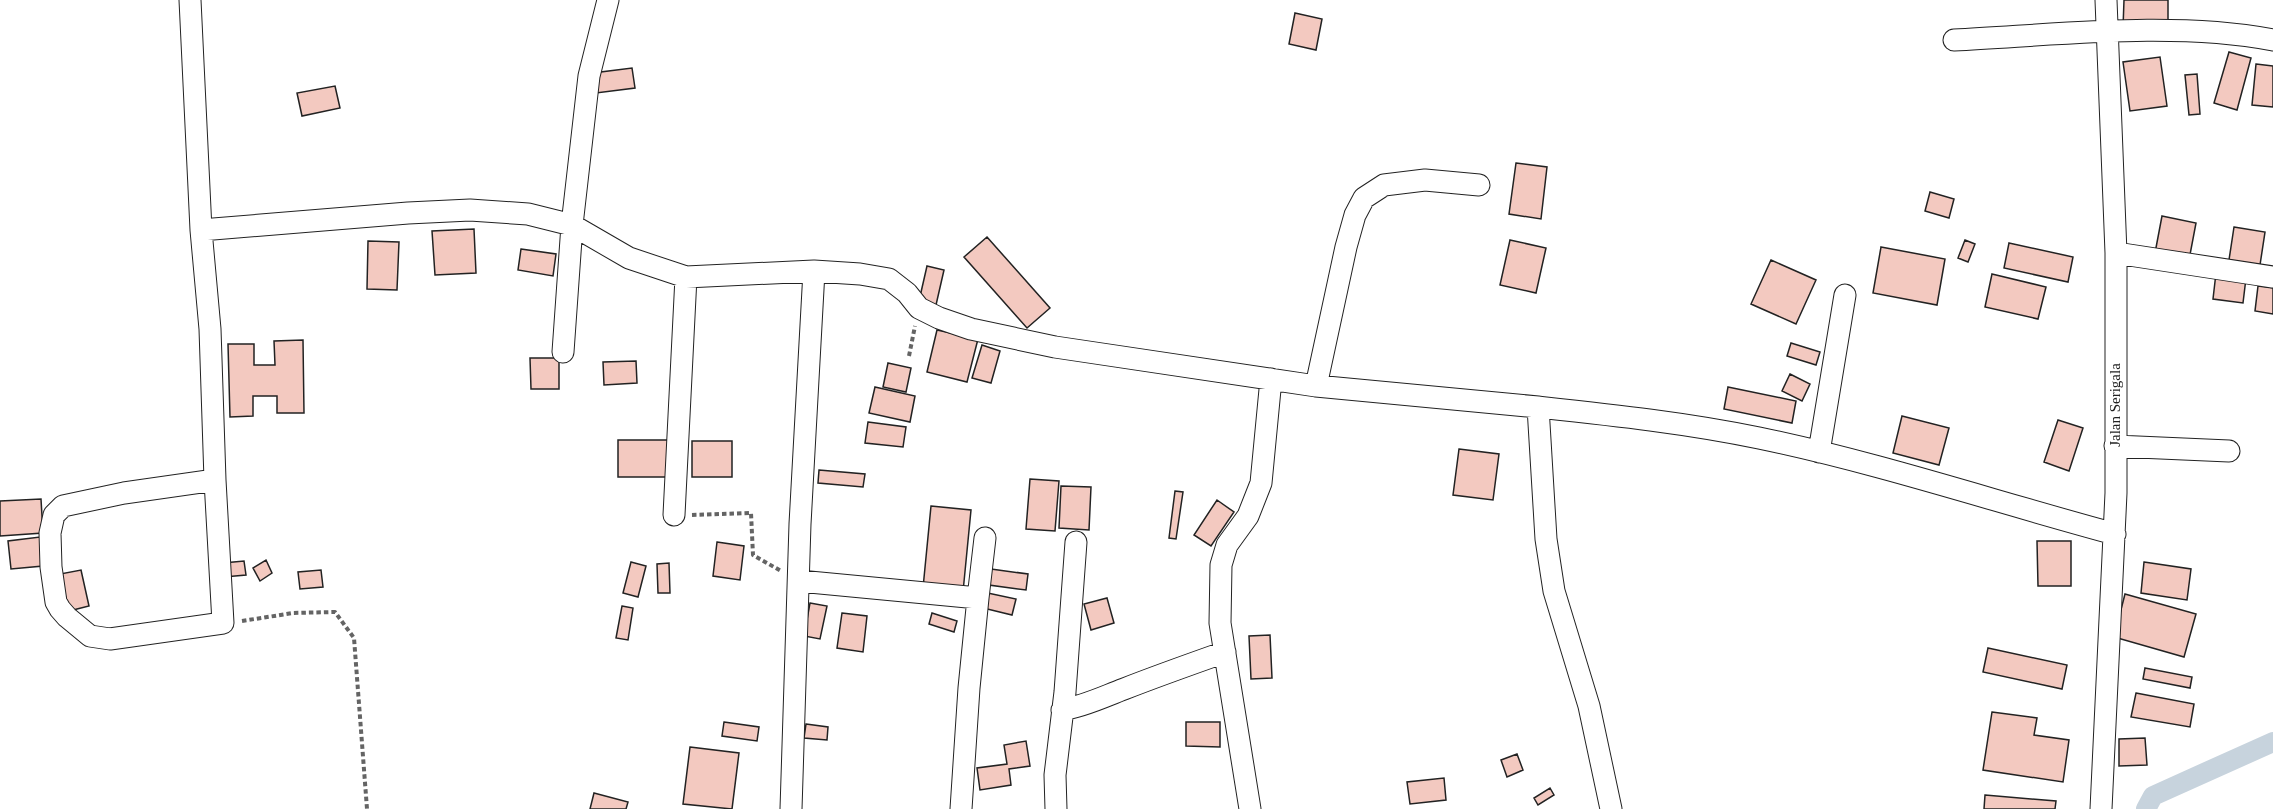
<svg xmlns="http://www.w3.org/2000/svg" width="2273" height="809" font-family="'Times New Roman',serif">
<style>
.lines{fill:none;stroke-linecap:round;stroke-linejoin:round}
.canal{stroke:#c7d3dd;stroke-width:20}
.building{fill:#f3c9c0;stroke:#222;stroke-width:1.5}
.minor-casing{stroke:#222;stroke-width:23}
.path{stroke:#646464;stroke-width:4;stroke-dasharray:4.5 3;stroke-linecap:butt}
.minor{stroke:#fff;stroke-width:21}
.labels{text-anchor:middle;dominant-baseline:central;stroke-width:4.5;stroke-linejoin:round;paint-order:stroke}
.street-label{font-size:15px;fill:#222;stroke:#fff}
</style>
<rect width="100%" height="100%" fill="#fff"/>
<g class="lines">
<!-- canal -->
<path class="canal" d="M2146,809L2153,796L2273,742"/>
</g>
<!-- building -->
<path class="building" d="M2124,0H2168V29L2123,28Z
M1295,13L1322,19L1316,50L1289,44Z
M2229,52L2251,58L2237,110L2214,103Z
M2160,57L2167,106L2130,111L2123,62Z
M2256,64L2273,66V107L2252,105Z
M632,68L635,88L596,93L593,73Z
M2197,74L2200,114L2189,115L2185,75Z
M335,86L340,108L302,116L297,93Z
M1516,163L1547,167L1541,219L1509,214Z
M1930,192L1954,199L1949,218L1925,211Z
M2162,216L2196,223L2189,260L2155,253Z
M2234,227L2265,232L2260,265L2229,260Z
M474,229L476,273L435,275L432,231Z
M987,237L1050,308L1027,328L964,257Z
M1510,240L1546,248L1536,293L1500,285Z
M1965,240L1975,244L1968,262L1958,258Z
M368,241L399,242L397,290L367,289Z
M2009,243L2073,257L2068,282L2004,268Z
M1881,247L1945,259L1937,305L1873,293Z
M521,249L556,254L553,276L518,270Z
M1771,260L1816,280L1796,324L1751,304Z
M927,266L944,270L936,305L919,301Z
M2216,273L2246,278L2243,303L2213,299Z
M1992,274L2046,287L2038,319L1985,307Z
M2258,286L2273,288V314L2255,311Z
M937,330L978,339L967,382L927,372Z
M303,340L304,413H277V396H253V416L230,417L228,344H254V365H275L274,341Z
M1791,343L1820,352L1816,365L1787,356Z
M982,345L1000,351L991,383L972,378Z
M530,358H559V389H531Z
M636,361L637,383L604,385L603,362Z
M888,363L911,368L906,392L883,387Z
M1790,374L1810,384L1802,401L1782,391Z
M875,387L915,396L910,422L869,413Z
M1728,387L1796,401L1792,423L1724,409Z
M1902,416L1949,428L1939,465L1893,453Z
M2058,420L2083,428L2069,471L2044,462Z
M868,422L906,427L903,447L865,443Z
M618,440H668V477H618Z
M692,441H732V477H692Z
M1459,449L1499,454L1493,500L1453,495Z
M819,470L865,474L863,487L818,483Z
M1030,479L1059,481L1055,531L1026,529Z
M1061,486L1091,487L1089,530L1059,528Z
M1175,491L1183,492L1176,539L1169,538Z
M41,499L43,533L0,536V501Z
M1217,500L1234,512L1211,546L1194,535Z
M931,506L971,510L963,592L923,588Z
M40,537L43,566L11,569L8,541Z
M2037,541H2071V586H2038Z
M717,542L744,546L740,580L713,576Z
M266,560L272,573L260,581L253,568Z
M244,561L246,575L224,577L223,563Z
M631,562L646,566L638,597L623,593Z
M2144,562L2191,569L2187,600L2141,593Z
M669,563L670,593H658L657,564Z
M991,569L1028,574L1026,590L989,585Z
M81,570L89,606L69,611L60,574Z
M321,570L323,587L300,589L298,572Z
M983,592L1016,599L1012,615L979,607Z
M2125,594L2196,614L2184,657L2114,637Z
M1107,598L1114,623L1091,630L1084,604Z
M810,603L827,606L820,639L804,636Z
M622,606L633,608L628,640L616,638Z
M842,613L867,616L863,652L837,648Z
M932,613L957,621L954,632L929,624Z
M1270,635L1272,678L1251,679L1249,636Z
M1988,648L2067,665L2062,689L1983,672Z
M2145,668L2192,677L2190,688L2143,679Z
M2136,693L2194,704L2190,727L2131,717Z
M1992,712L2037,718L2034,735L2069,740L2063,782L1983,770Z
M724,722L759,727L757,741L722,736Z
M1186,722H1220V747L1186,746Z
M806,724L828,727L827,740L804,738Z
M2145,738L2147,765L2119,766V739Z
M1026,741L1030,766L1009,769L1011,785L980,790L977,768L1007,764L1004,745Z
M690,747L739,753L732,809L683,804Z
M1517,754L1523,770L1507,777L1501,760Z
M1444,778L1446,800L1410,804L1407,782Z
M1550,788L1554,795L1538,805L1534,798Z
M594,793L628,802L626,809H590Z
M1985,795L2056,801L2055,809H1984Z"/>
<g class="lines">
<!-- minor casing -->
<g class="minor-casing">
<path id="minor" d="M190,0L201,230L408,213L470,210L528,214L572,225L629,258L686,277L814,271L800,524L791,809
M1954,40C2056,35 2173,21 2273,40
M201,230L210,329L215,480L223,623L110,639L90,636L67,617L60,609L56,602L51,567L50,533L54,515L63,506L124,493L215,480
M2116,253L2273,277
M814,271L860,274L889,279L907,293L919,308L939,318L971,329L1055,347L1316,386L1538,407L1546,539L1554,591L1589,706L1611,809
M563,352L572,225L589,76L608,0
M1316,386L1346,247L1355,215L1364,198L1384,185L1425,180L1479,185
M1538,407C1612,415 1687,423 1759,438C1879,463 1996,502 2115,534
M2115,446L2229,451
M1819,452L1845,295
M674,515L686,277
M799,581L978,598L969,688L961,809
M978,598L985,538
M1062,710C1085,706 1103,697 1124,689C1157,676 1191,664 1225,652
M1056,809L1055,775L1065,692L1076,542
M1250,809L1220,623L1221,565L1227,545L1248,516L1261,483L1271,379
M2101,809L2116,493V253L2106,0"/>
</g>
<!-- path -->
<path class="path" d="M909,356L915,326
M692,515L751,513L753,555L781,571
M242,621L293,613L335,612L354,638L367,809"/>
<!-- minor -->
<use href="#minor" class="minor"/>
</g>
<g class="labels">
<!-- street labels -->
<g class="street-label">
<text transform="translate(2115 405) rotate(-90)">Jalan Serigala</text>
</g>
</g>
</svg>
